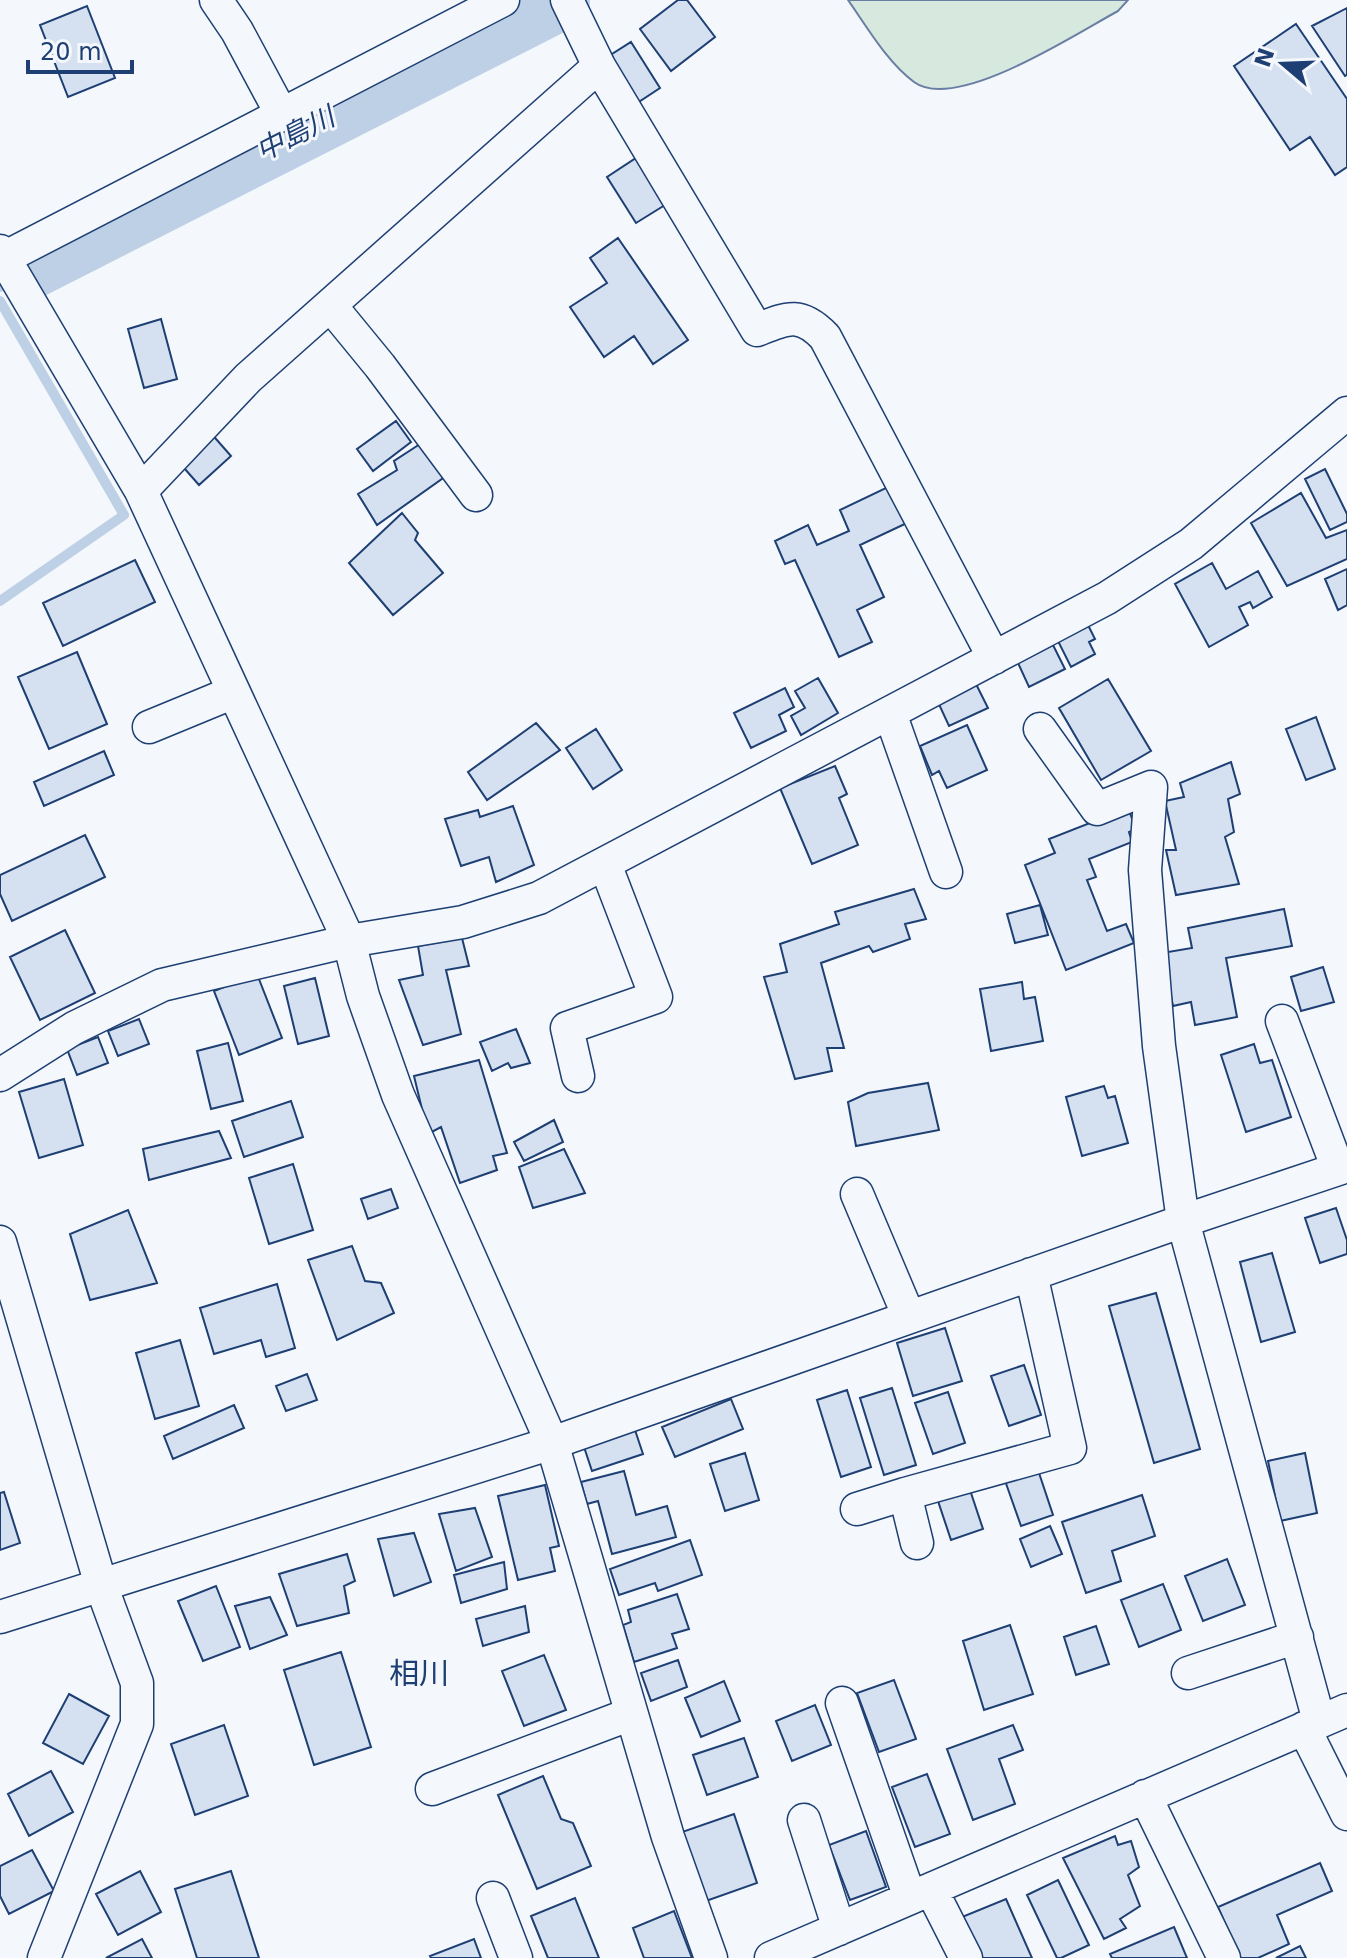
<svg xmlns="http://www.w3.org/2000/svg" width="1347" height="1958" font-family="'DejaVu Sans','Noto Sans JP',sans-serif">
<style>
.green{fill:#d7e8df;stroke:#687fa3;stroke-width:2}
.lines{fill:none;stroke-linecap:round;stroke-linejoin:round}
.stream{stroke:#bed0e5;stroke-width:10}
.river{stroke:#bed0e5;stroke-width:62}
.building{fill:#d5e0f0;stroke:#1d3f73;stroke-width:2}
.street-casing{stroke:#1d3f73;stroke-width:35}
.street{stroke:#f4f7fb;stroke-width:32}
.labels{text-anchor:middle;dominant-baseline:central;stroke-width:6;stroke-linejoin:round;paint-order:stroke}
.water-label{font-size:28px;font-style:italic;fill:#1d3f73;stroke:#f4f7fb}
.quarter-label{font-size:30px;fill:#1d3f73;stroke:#f4f7fb}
</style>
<rect width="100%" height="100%" fill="#f4f7fb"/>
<!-- green -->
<path class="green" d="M848,0H1128L1118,11C1077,33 956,113 914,82C887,62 867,27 848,0Z"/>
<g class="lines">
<!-- stream -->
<path class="stream" d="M0,287L31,268
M0,301L124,515L0,601"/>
<!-- river -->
<path class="river" d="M31,268L559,0"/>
</g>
<!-- building -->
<path class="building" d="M678,0H687L715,37L671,71L640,29Z
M87,6L115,78L68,97L40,25Z
M1347,8V75L1345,76L1312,26Z
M1296,24L1347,99V167L1335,175L1310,137L1290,150L1234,66Z
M631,42L660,88L631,107L601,61Z
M636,158L665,205L636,223L607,177Z
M618,238L688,340L653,364L634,336L604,357L570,307L607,283L590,258Z
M161,319L177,379L144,388L128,329Z
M396,421L411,442L373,471L357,449Z
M209,431L231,456L199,485L177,460Z
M420,444L446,476L377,525L358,494L397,470L394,461Z
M1325,469L1347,514V522L1330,530L1305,479Z
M890,486L907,523L860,545L884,597L857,610L872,642L839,657L795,560L785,564L775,541L808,525L817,545L849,531L840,510Z
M1301,493L1326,538L1347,530V559L1287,586L1251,523Z
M402,513L418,533L415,540L443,573L393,615L349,563Z
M135,560L155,602L63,646L43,603Z
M1212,563L1226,589L1258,571L1272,597L1253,608L1250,602L1239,607L1248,625L1209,647L1175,584Z
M1347,569V605L1338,610L1325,579Z
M1087,623L1095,639L1089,642L1095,654L1071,667L1057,639Z
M1053,645L1065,669L1029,687L1018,663Z
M77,652L107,724L49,749L18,677Z
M818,678L838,713L801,735L791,716L805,708L795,691Z
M1108,679L1151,751L1101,780L1059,708Z
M975,682L988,708L949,726L937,700Z
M785,688L794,707L779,715L786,731L751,748L734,713Z
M1316,717L1335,769L1306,780L1286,729Z
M536,723L560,750L487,800L468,772Z
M967,725L987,770L947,788L939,771L932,775L920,746Z
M596,729L622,770L593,789L566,748Z
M104,751L114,775L44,806L34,782Z
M1231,762L1240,794L1228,799L1234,832L1225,837L1239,884L1176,895L1166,850H1176L1165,801L1184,797L1180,783Z
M835,766L847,794L839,798L858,845L812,864L780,788Z
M513,806L534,865L496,882L489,857L461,866L445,819L478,810L480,817Z
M1128,808L1136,829L1129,832L1132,842L1089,859L1096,877L1087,880L1107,931L1126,924L1134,943L1066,970L1025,865L1055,853L1049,839Z
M85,835L105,877L12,921L0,894V875Z
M914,889L926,919L905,924L910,939L873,952L869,946L821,963L844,1048H827L832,1071L795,1079L764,977L787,972L780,944L839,924L835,912Z
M1040,905L1048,935L1015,943L1007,914Z
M1284,909L1292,946L1226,958L1237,1017L1195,1025L1191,1002L1173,1006L1162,953L1192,948L1188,928Z
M65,930L95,993L40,1020L10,957Z
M462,938L469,966L446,970L461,1034L423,1045L399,980L423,975L418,946Z
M1323,967L1334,1002L1301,1011L1291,977Z
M257,974L282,1038L239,1055L214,991Z
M315,978L329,1036L298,1044L284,986Z
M1022,982L1024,999L1035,997L1043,1041L991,1051L980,989Z
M139,1019L149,1044L118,1056L108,1031Z
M516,1029L530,1063L511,1068L508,1063L492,1071L480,1042Z
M98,1037L108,1063L77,1075L67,1049Z
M228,1043L243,1101L211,1109L197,1051Z
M1254,1044L1260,1063L1272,1060L1291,1117L1246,1132L1221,1055Z
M479,1060L507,1153L493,1156L497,1170L460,1183L441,1127L428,1134L414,1076Z
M64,1079L83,1145L39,1158L19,1092Z
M928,1083L939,1130L856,1146L848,1102L868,1093Z
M1104,1086L1108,1098L1115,1096L1128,1143L1082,1156L1066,1097Z
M291,1101L303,1137L244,1157L232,1121Z
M554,1120L563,1142L524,1161L514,1142Z
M219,1131L231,1158L149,1180L143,1149Z
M564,1149L585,1193L533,1208L519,1167Z
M293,1164L313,1230L269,1244L249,1178Z
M391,1189L398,1208L368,1219L361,1199Z
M1336,1208L1347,1240V1254L1320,1263L1305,1218Z
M128,1210L157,1283L90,1300L70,1234Z
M352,1246L365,1281L381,1283L394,1313L337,1340L308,1260Z
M1272,1253L1295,1332L1261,1342L1240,1262Z
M277,1284L295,1348L266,1357L261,1340L214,1354L200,1308Z
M1156,1293L1200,1449L1154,1463L1109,1306Z
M945,1328L962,1381L913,1396L897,1343Z
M180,1340L199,1406L155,1419L136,1353Z
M1024,1365L1041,1415L1009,1426L991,1376Z
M307,1374L317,1400L286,1411L276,1386Z
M892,1388L916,1465L884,1475L860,1398Z
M847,1390L871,1467L841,1477L817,1400Z
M948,1392L965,1443L933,1454L915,1403Z
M731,1399L743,1429L675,1457L662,1427Z
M234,1405L244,1428L173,1459L164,1436Z
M635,1430L643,1454L592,1471L584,1447Z
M745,1453L759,1500L725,1511L710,1464Z
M1305,1453L1317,1513L1280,1521L1268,1461Z
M1036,1464L1053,1515L1021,1526L1003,1475Z
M624,1471L636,1515L667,1506L676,1537L612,1554L598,1501L587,1504L581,1482Z
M966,1478L983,1529L951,1540L934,1489Z
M545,1485L559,1546L550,1548L555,1571L518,1580L498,1496Z
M4,1492L20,1543L0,1550V1493Z
M1142,1495L1155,1536L1112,1551L1121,1581L1086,1593L1062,1522Z
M475,1508L492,1557L456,1571L439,1514Z
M1050,1526L1062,1554L1031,1567L1020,1539Z
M414,1533L431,1582L394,1596L378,1539Z
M690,1540L702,1575L658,1591L655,1583L619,1595L610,1569Z
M347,1554L355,1581L344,1586L349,1613L297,1626L279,1574Z
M1227,1559L1245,1605L1203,1621L1185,1576Z
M504,1562L507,1589L461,1603L454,1575Z
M1163,1584L1181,1630L1139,1647L1121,1600Z
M216,1586L240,1647L203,1661L178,1601Z
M677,1594L689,1629L672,1634L677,1648L634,1662L623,1625L631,1622L628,1610Z
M270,1597L287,1635L250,1649L235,1606Z
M525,1606L529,1632L483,1646L476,1619Z
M1010,1625L1033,1694L984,1710L963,1641Z
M1096,1626L1109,1664L1076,1675L1064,1637Z
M341,1652L371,1747L314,1765L284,1670Z
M544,1655L566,1710L524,1726L502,1671Z
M678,1660L687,1687L651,1701L641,1673Z
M894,1680L916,1739L879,1752L857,1693Z
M724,1681L740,1721L701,1737L685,1698Z
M69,1694L109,1716L83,1764L43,1743Z
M815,1705L831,1745L792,1761L776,1721Z
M224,1725L248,1796L195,1815L171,1744Z
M1013,1725L1023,1750L999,1759L1015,1804L973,1820L947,1749Z
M744,1738L758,1777L707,1795L693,1755Z
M51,1771L73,1812L29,1836L8,1794Z
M927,1774L950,1834L915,1847L892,1787Z
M543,1776L561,1819L573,1823L591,1866L537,1889L498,1795Z
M734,1814L757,1883L706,1901L682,1832Z
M866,1831L886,1887L850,1900L829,1845Z
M1115,1836L1118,1845L1131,1841L1139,1867L1128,1875L1140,1906L1120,1919L1126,1928L1104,1939L1063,1858Z
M32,1850L54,1891L9,1914L0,1896V1866Z
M1320,1863L1332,1891L1277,1915L1289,1944L1258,1958H1240L1218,1907Z
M140,1871L161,1912L118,1935L96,1894Z
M231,1871L259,1958H197L175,1889Z
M1058,1880L1089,1945L1061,1958H1057L1027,1895Z
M575,1898L599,1958H548L531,1916Z
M1006,1899L1032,1958H979L962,1917Z
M674,1911L692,1958H644L633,1928Z
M1174,1927L1187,1958H1112L1110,1954Z
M142,1939L152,1958H106Z
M474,1939L481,1958H431L430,1956Z
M1300,1946L1306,1958H1276Z"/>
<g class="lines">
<!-- street casing -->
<g class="street-casing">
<path id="street" d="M216,0L237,31L282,115
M567,0L599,66L757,330C787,318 800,311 825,337L994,658
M0,251L141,491L349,941L363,996L398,1095L552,1443L668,1837L711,1958
M4,258L503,0
M330,305L380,366L476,495
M141,491L248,378L599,66
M890,713L946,872
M149,727L234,692
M1040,729L1097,809L1151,787L1145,870L1159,1046L1183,1221L1319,1721
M1282,1021L1338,1169
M0,1075L74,1028L162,985L349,941L463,922L539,898L1107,598L1191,544L1347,413
M578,1076L567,1028L656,997L605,864
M857,1194L909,1317
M0,1242L101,1585L137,1683V1724L44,1958
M857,1509L905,1494
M917,1543L905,1494L1070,1448L1031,1274
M0,1617L552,1443L1183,1221L1347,1166
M1188,1673L1297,1637
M842,1703L910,1898
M1304,1728L1347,1814
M432,1789L631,1714
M1145,1796L1224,1958
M804,1820L839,1929
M931,1889L966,1958
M493,1898L516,1958
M771,1958L1347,1710"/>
</g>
<!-- street -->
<use href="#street" class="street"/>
</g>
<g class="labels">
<!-- water labels -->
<g class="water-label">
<text transform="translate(295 134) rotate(-27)">中島川</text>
</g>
<!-- quarter labels -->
<g class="quarter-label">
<text x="419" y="1673">相川</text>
</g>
</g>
<!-- north arrow -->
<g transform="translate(1283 64) rotate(289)" stroke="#f4f7fb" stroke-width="6" paint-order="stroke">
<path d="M0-6L14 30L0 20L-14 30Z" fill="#1d3f73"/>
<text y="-12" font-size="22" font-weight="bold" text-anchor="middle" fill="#1d3f73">N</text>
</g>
<!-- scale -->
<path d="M28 60v12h104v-12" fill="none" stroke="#1d3f73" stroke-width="4"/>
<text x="40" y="60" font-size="24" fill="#1d3f73" stroke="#f4f7fb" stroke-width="6" paint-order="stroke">20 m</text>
</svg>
